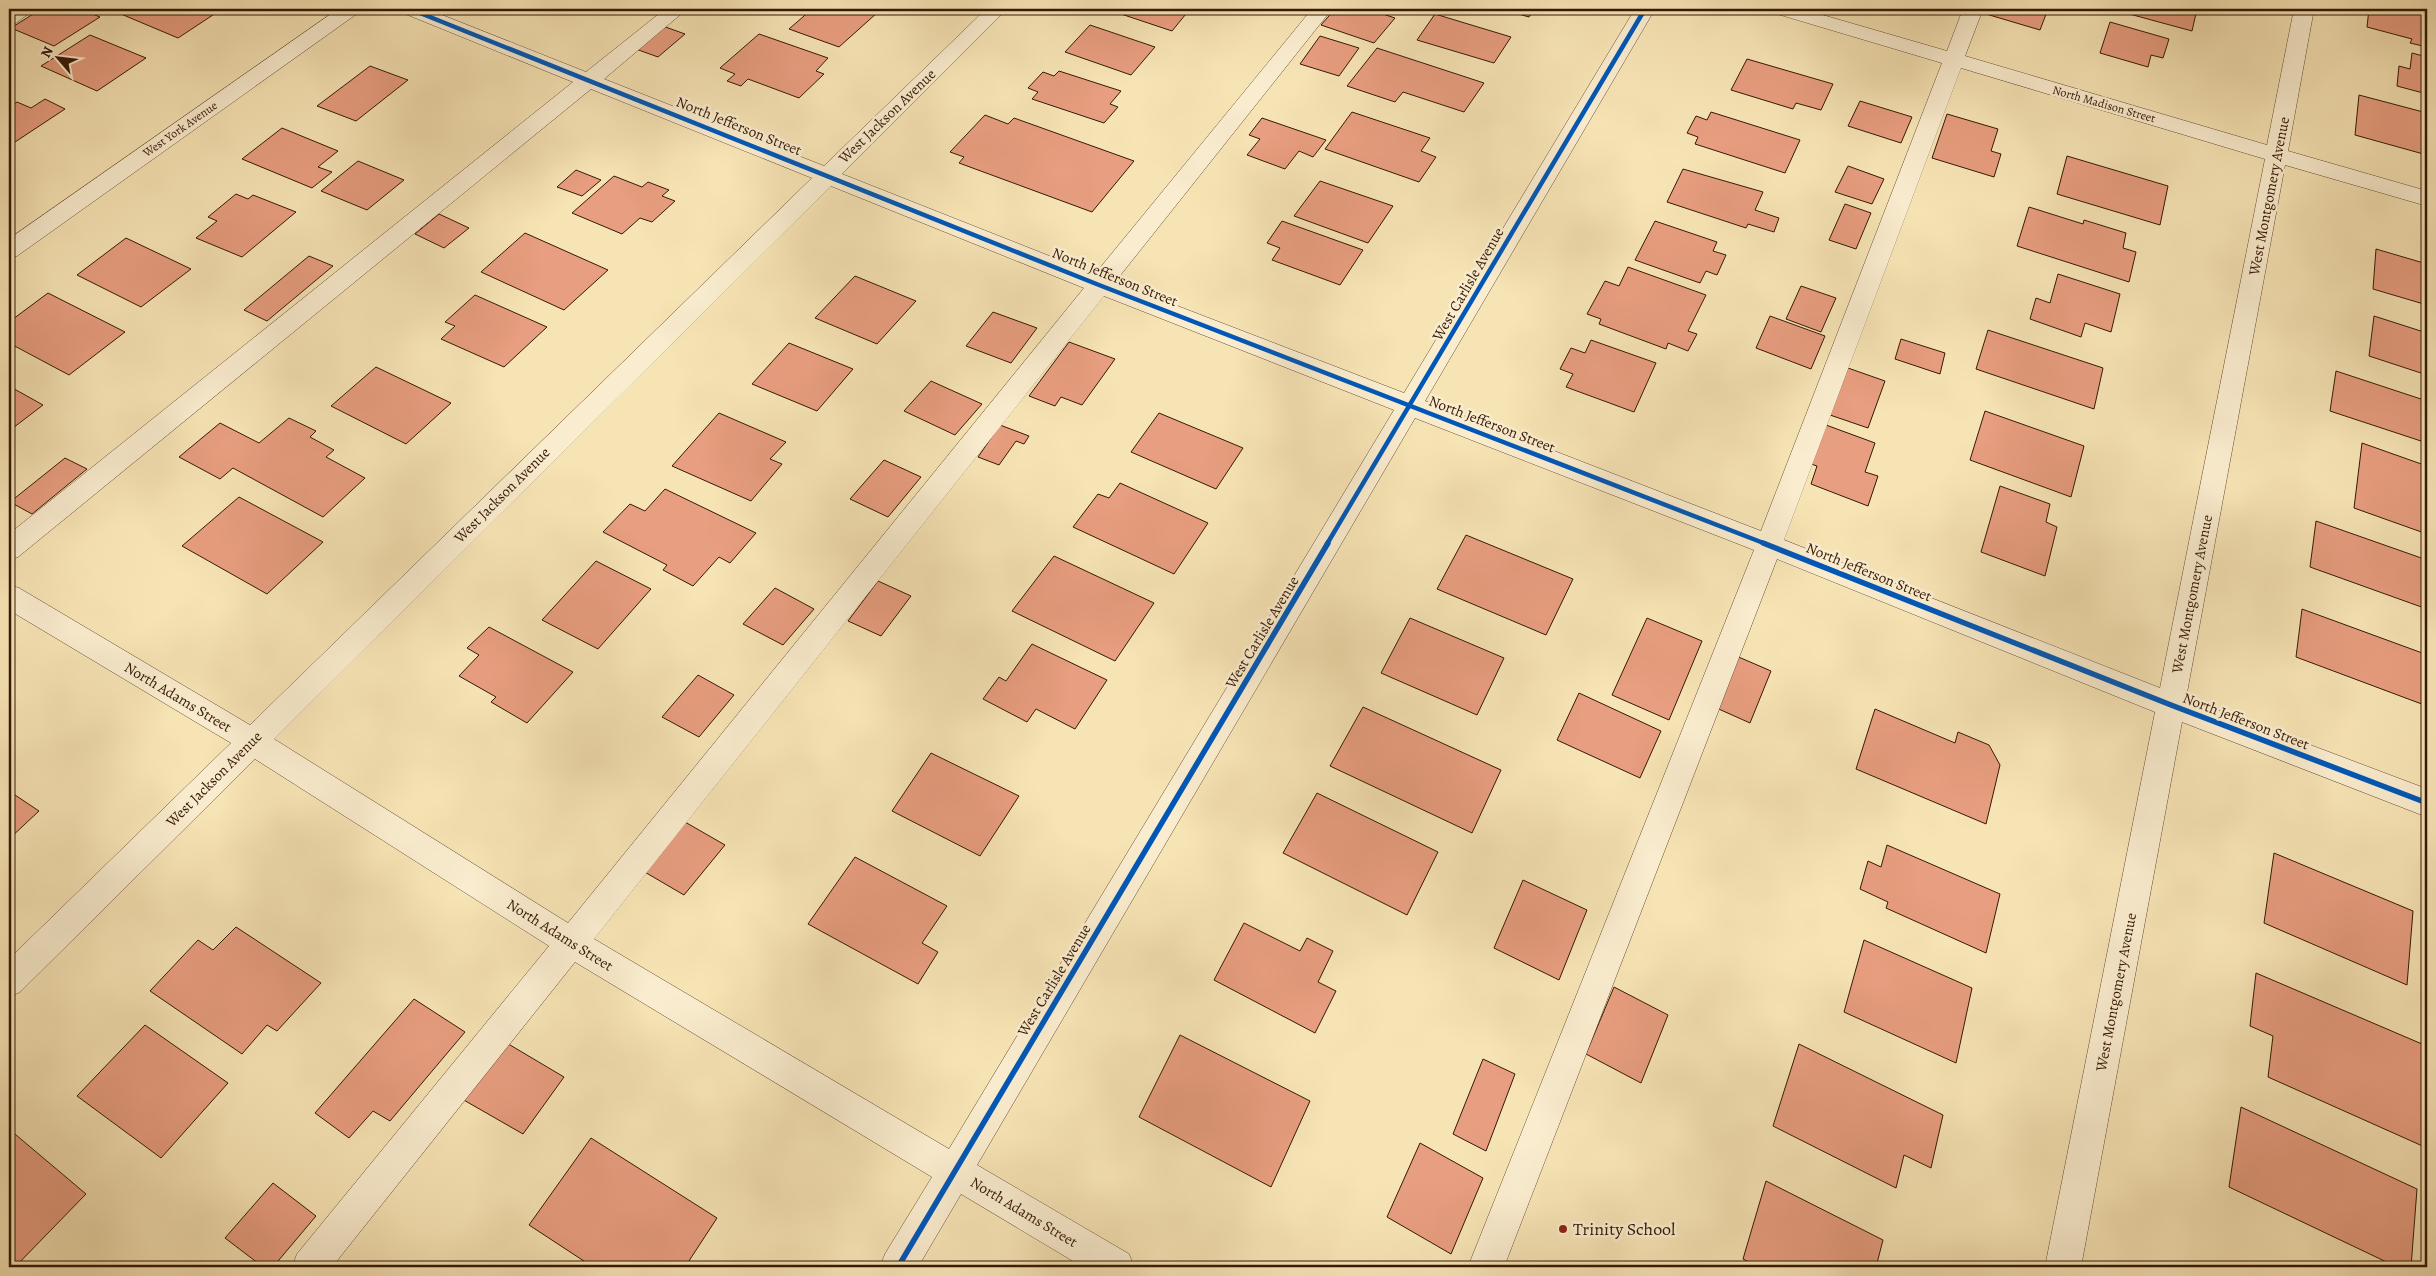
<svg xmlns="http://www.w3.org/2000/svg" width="2436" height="1276" font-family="Alegreya,serif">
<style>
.building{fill:#e89e80;stroke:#351806}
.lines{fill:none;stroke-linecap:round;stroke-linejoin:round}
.minor-casing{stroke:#664b32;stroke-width:1}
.minor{fill:#faedcf;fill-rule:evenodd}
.cycleway-far1-casing{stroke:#faedcf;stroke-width:7}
.cycleway-casing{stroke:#faedcf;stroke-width:9}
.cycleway-far1{stroke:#0057b8;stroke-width:4.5}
.cycleway{stroke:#0057b8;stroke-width:5.5}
.poi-dot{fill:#8f2418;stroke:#faedcf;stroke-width:2}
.labels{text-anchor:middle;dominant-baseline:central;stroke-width:5;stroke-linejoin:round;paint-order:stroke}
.far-street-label{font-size:12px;fill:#351806;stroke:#faedcf}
.street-label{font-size:15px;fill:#351806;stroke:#faedcf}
.near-poi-label{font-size:18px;fill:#351806;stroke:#faedcf;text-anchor:start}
</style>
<rect width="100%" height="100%" fill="#f7e4b5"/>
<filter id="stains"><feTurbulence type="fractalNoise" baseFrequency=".004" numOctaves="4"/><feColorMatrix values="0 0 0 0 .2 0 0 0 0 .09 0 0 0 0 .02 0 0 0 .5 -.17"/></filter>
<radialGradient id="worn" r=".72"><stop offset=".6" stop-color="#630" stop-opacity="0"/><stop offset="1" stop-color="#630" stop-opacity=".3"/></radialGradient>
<!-- building -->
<path class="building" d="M41,9H80L100,17L54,46L11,28Z
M129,9H222L178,38L121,14Z
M812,9H869L878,12L839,47L789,29Z
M1106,9H1190L1172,31Z
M1335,9H1368L1395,18L1374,43L1321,25Z
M1501,9H1534L1529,17Z
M1988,9H2048L2040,30L1986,14Z
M2111,9H2197L2192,31Z
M2369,9H2409L2427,13V47L2410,43L2412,39L2367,27Z
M1435,14L1511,37L1494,63L1417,40Z
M2110,22L2169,39L2163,58L2151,55L2148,67L2100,53Z
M660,25L685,34L658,57L633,48Z
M1090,25L1155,47L1131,75L1065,52Z
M759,34L828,58L816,71L824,74L799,98L748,79L741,86L727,81L735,74L720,68Z
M90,35L146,58L97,91L41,66Z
M1320,36L1359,48L1339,76L1300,64Z
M1377,48L1484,83L1464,112L1403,92L1395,102L1347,86Z
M2412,53L2427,57V94L2397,86L2399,66L2410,69Z
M1747,59L1833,84L1821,110L1796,103L1793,109L1731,90Z
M370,66L408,80L356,121L317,106Z
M1059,71L1121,91L1110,104L1118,107L1104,123L1032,99L1038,92L1028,88L1043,72L1054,76Z
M2359,95L2427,113V155L2355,135Z
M45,99L65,109L12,144L9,142V107L17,102L31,108Z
M1860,101L1912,117L1901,143L1848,126Z
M1352,112L1430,138L1421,151L1436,157L1419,182L1325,149Z
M1711,112L1800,140L1785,173L1695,144L1698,137L1687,133L1696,116L1707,120Z
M1947,114L1998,129L1991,151L2001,154L1994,177L1932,158Z
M985,115L1008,124L1014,118L1134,161L1092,212L959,163L964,157L950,152Z
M1262,118L1326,140L1313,157L1299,151L1285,169L1247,155L1260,139L1249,135Z
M282,128L338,151L318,167L332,172L312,188L242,159Z
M2067,156L2168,186L2160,225L2057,194Z
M358,161L404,180L367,210L321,191Z
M1848,166L1884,179L1872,204L1835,192Z
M1683,169L1763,192L1755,210L1779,218L1774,232L1748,224L1746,228L1667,202Z
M576,170L601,180L582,196L557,187Z
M614,176L642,187L648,182L669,190L662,196L675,201L652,222L640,218L622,234L572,213Z
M1320,181L1393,206L1368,243L1294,216Z
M236,194L248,199L253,195L296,212L242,257L196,238L217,221L208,217Z
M1845,204L1871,213L1856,249L1829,240Z
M2029,207L2083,224L2084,220L2126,233L2123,248L2136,252L2129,282L2017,246Z
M439,214L469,228L444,248L415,234Z
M1282,221L1363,250L1340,285L1272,260L1280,248L1267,243Z
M1655,221L1717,242L1713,251L1726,255L1717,275L1706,271L1700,283L1635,260Z
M525,233L608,270L564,310L481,272Z
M126,238L191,269L141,307L77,275Z
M2376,249L2427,264V305L2373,289Z
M309,256L333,266L267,321L244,310Z
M1628,267L1706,295L1688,331L1697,334L1688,351L1668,343L1666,349L1599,324L1601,319L1587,314L1605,281L1619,286Z
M2058,274L2120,294L2111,332L2085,323L2081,337L2030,319L2036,298L2050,303Z
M855,276L916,301L877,344L815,318Z
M1801,286L1836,298L1821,332L1786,319Z
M48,293L125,332L69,375L9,343V322Z
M475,295L547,327L504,367L441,339L455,326L445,322Z
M993,312L1037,328L1011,363L966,346Z
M1770,316L1825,336L1811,369L1756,348Z
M2374,316L2427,333V375L2369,356Z
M1988,330L2103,368L2094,409L1976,369Z
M1901,339L1945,353L1940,374L1895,359Z
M1591,340L1656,363L1634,412L1566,387L1573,374L1560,369L1571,348L1585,353Z
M1069,342L1115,359L1082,405L1061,397L1055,406L1029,396Z
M789,343L853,369L817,411L752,384Z
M376,367L451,403L406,444L331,406Z
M1848,368L1885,381L1868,428L1830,415Z
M2336,371L2427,401V443L2330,411Z
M931,381L982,404L955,435L904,411Z
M9,386L43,405L9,431Z
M1985,411L2084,446L2071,497L1970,460Z
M719,413L786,442L770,459L782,464L751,501L672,466Z
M1159,413L1243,448L1216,489L1131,452Z
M289,418L316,431L310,437L334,450L326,457L365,478L323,517L233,468L220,479L179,457L220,423L259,443Z
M1000,425L1029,436L1024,444L1016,441L999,465L978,457Z
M1826,425L1875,443L1865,472L1878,476L1868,506L1811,484L1817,466L1811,464Z
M2362,443L2427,466V534L2354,508Z
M65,458L87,469L32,514L10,502Z
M884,460L921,477L888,517L850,499Z
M1120,483L1208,523L1174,574L1073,527L1098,494L1109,498Z
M2000,486L2050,504L2046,522L2057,527L2045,576L1981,552Z
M665,489L756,533L730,563L719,557L693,586L663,570L667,565L603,532L630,504L645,511Z
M239,497L323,542L267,594L182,546Z
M2316,521L2427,560V609L2310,567Z
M1466,535L1573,579L1546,635L1437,589Z
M1054,556L1154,603L1115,661L1012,611Z
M596,561L651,589L598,649L542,620Z
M878,581L911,596L881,636L848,621Z
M775,588L814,609L783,645L743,624Z
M2302,609L2425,654L2424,667L2427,668V706L2296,657Z
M1410,618L1504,658L1477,715L1381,673Z
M1647,618L1702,641L1669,720L1612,695Z
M489,627L573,672L527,723L491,702L496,697L459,676L479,655L467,648Z
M1032,644L1107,680L1075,729L1036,709L1027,722L983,699L999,677L1006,681Z
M1734,655L1771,671L1750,723L1712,706Z
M698,675L734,695L699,737L662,717Z
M1579,693L1661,731L1640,778L1557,740Z
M1363,707L1501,770L1472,833L1330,766Z
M1875,709L1955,743L1958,732L1989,745L2000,765L1986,824L1856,769Z
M931,753L1019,796L980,856L892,811Z
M9,791L39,811L9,839Z
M1317,793L1438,852L1407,915L1283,853Z
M685,822L725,845L684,895L643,871Z
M1887,845L2000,894L1986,953L1886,908L1888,902L1860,889L1868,861L1881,867Z
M2274,853L2413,911L2407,985L2264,923Z
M855,857L947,906L922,943L938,952L918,984L808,924Z
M1523,880L1587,910L1559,980L1494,948Z
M1244,923L1300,951L1307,938L1333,951L1318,982L1336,991L1315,1033L1214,980Z
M236,927L321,983L277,1031L267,1025L242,1054L150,991L198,940L213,950Z
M1864,940L1972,988L1956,1063L1844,1012Z
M2256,973L2422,1044V1037L2427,1039V1148L2268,1077L2273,1036L2250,1026Z
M1614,987L1668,1015L1641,1083L1586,1054Z
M414,999L465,1032L390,1121L373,1111L349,1138L315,1113Z
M145,1025L228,1083L161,1158L77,1096Z
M1180,1035L1310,1101L1271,1187L1139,1117Z
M505,1042L564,1077L523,1134L462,1099Z
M1799,1044L1943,1115L1931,1168L1904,1155L1896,1188L1773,1126Z
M1483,1059L1515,1074L1486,1151L1453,1134Z
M2241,1107L2417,1189L2411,1267H2397L2229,1187Z
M9,1129L86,1194L15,1267L9,1266Z
M591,1138L717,1218L685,1267H593L529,1225Z
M1420,1143L1483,1178L1451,1254L1387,1217Z
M1766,1181L1883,1240L1876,1267H1759L1743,1259Z
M273,1183L316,1216L273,1267H263L225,1238Z"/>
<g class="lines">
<!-- minor casing -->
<g class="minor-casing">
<path id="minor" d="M12,9H35L16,23L9,25V11Z
M338,9H361L358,13L17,256L9,258V239Z
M400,9H427L586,72L665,9H687L604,79L824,166L986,9H1007L842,174L1095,274L1312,9H1332L1115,282L1404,393L1635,9H1655L1425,401L1761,531L1942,63L1774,13L1771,9H1802L1947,51L1963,9H1983L1965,56L2267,145L2294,9H2314L2288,151L2427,191V206L2285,165L2186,698L2427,789V817L2182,722L2081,1267H2045L2155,712L1777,559L1504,1267H1468L1754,550L1415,418L977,1165L1129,1254L1134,1267H1083L961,1194L918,1267H880L885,1254L932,1177L575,962L332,1267H292L297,1254L549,946L255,759L20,992L9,997V959L231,743L9,610V585L19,588L250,725L812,178L591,89L18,557L9,560V534L573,82L403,13ZM1961,68L2265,159L2160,688L1784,540ZM831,186L1084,288L568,923L274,739ZM1104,296L1394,410L949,1149L594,939Z"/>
</g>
<!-- minor -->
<use href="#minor" class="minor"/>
<!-- cycleway-far1 casing -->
<g class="cycleway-far1-casing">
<path id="cycleway-far1" d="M410,9L1099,285L1766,544
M1327,544L1645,9"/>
</g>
<!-- cycleway casing -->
<g class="cycleway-casing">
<path id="cycleway" d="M1763,543L2171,705L2427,803
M898,1267L1328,543"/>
</g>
<!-- cycleway-far1 -->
<use href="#cycleway-far1" class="cycleway-far1"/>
<!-- cycleway -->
<use href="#cycleway" class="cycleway"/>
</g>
<!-- markers -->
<circle class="poi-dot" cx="1563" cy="1229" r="5"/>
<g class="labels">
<!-- far-street labels -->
<g class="far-street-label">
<text transform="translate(2104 104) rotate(16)">North Madison Street</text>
<text transform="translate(180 129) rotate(-35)">West York Avenue</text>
</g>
<!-- street labels -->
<g class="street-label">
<text transform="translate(887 116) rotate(-44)">West Jackson Avenue</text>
<text transform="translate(739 126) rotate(22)">North Jefferson Street</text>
<text transform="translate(2269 196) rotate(-79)">West Montgomery Avenue</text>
<text transform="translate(1115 277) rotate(22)">North Jefferson Street</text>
<text transform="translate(1468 284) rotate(-60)">West Carlisle Avenue</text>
<text transform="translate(1492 424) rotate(21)">North Jefferson Street</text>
<text transform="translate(502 495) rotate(-45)">West Jackson Avenue</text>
<text transform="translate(1869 572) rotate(22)">North Jefferson Street</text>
<text transform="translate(2192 594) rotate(-79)">West Montgomery Avenue</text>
<text transform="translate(1262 632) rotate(-59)">West Carlisle Avenue</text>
<text transform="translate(178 697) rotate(31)">North Adams Street</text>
<text transform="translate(2246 721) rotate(21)">North Jefferson Street</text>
<text transform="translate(214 779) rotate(-45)">West Jackson Avenue</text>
<text transform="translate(560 935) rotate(32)">North Adams Street</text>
<text transform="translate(1054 980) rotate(-59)">West Carlisle Avenue</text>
<text transform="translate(2116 992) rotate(-79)">West Montgomery Avenue</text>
<text transform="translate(1024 1212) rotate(31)">North Adams Street</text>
</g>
<!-- near-poi labels -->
<g class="near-poi-label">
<text x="1573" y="1229">Trinity School</text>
</g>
</g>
<!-- margin -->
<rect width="2436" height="1276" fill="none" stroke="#f7e4b5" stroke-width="30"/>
<rect x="10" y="10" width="2416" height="1256" fill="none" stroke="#351806" stroke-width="2.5"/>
<rect x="15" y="15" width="2406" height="1246" fill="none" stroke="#351806"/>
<!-- north arrow -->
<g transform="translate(58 58) rotate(298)" stroke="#faedcf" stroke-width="4" paint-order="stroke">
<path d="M0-4L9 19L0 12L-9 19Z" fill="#351806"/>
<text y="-8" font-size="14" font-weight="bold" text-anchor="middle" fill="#351806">N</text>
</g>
<rect width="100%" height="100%" filter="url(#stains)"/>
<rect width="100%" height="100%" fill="url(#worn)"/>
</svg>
